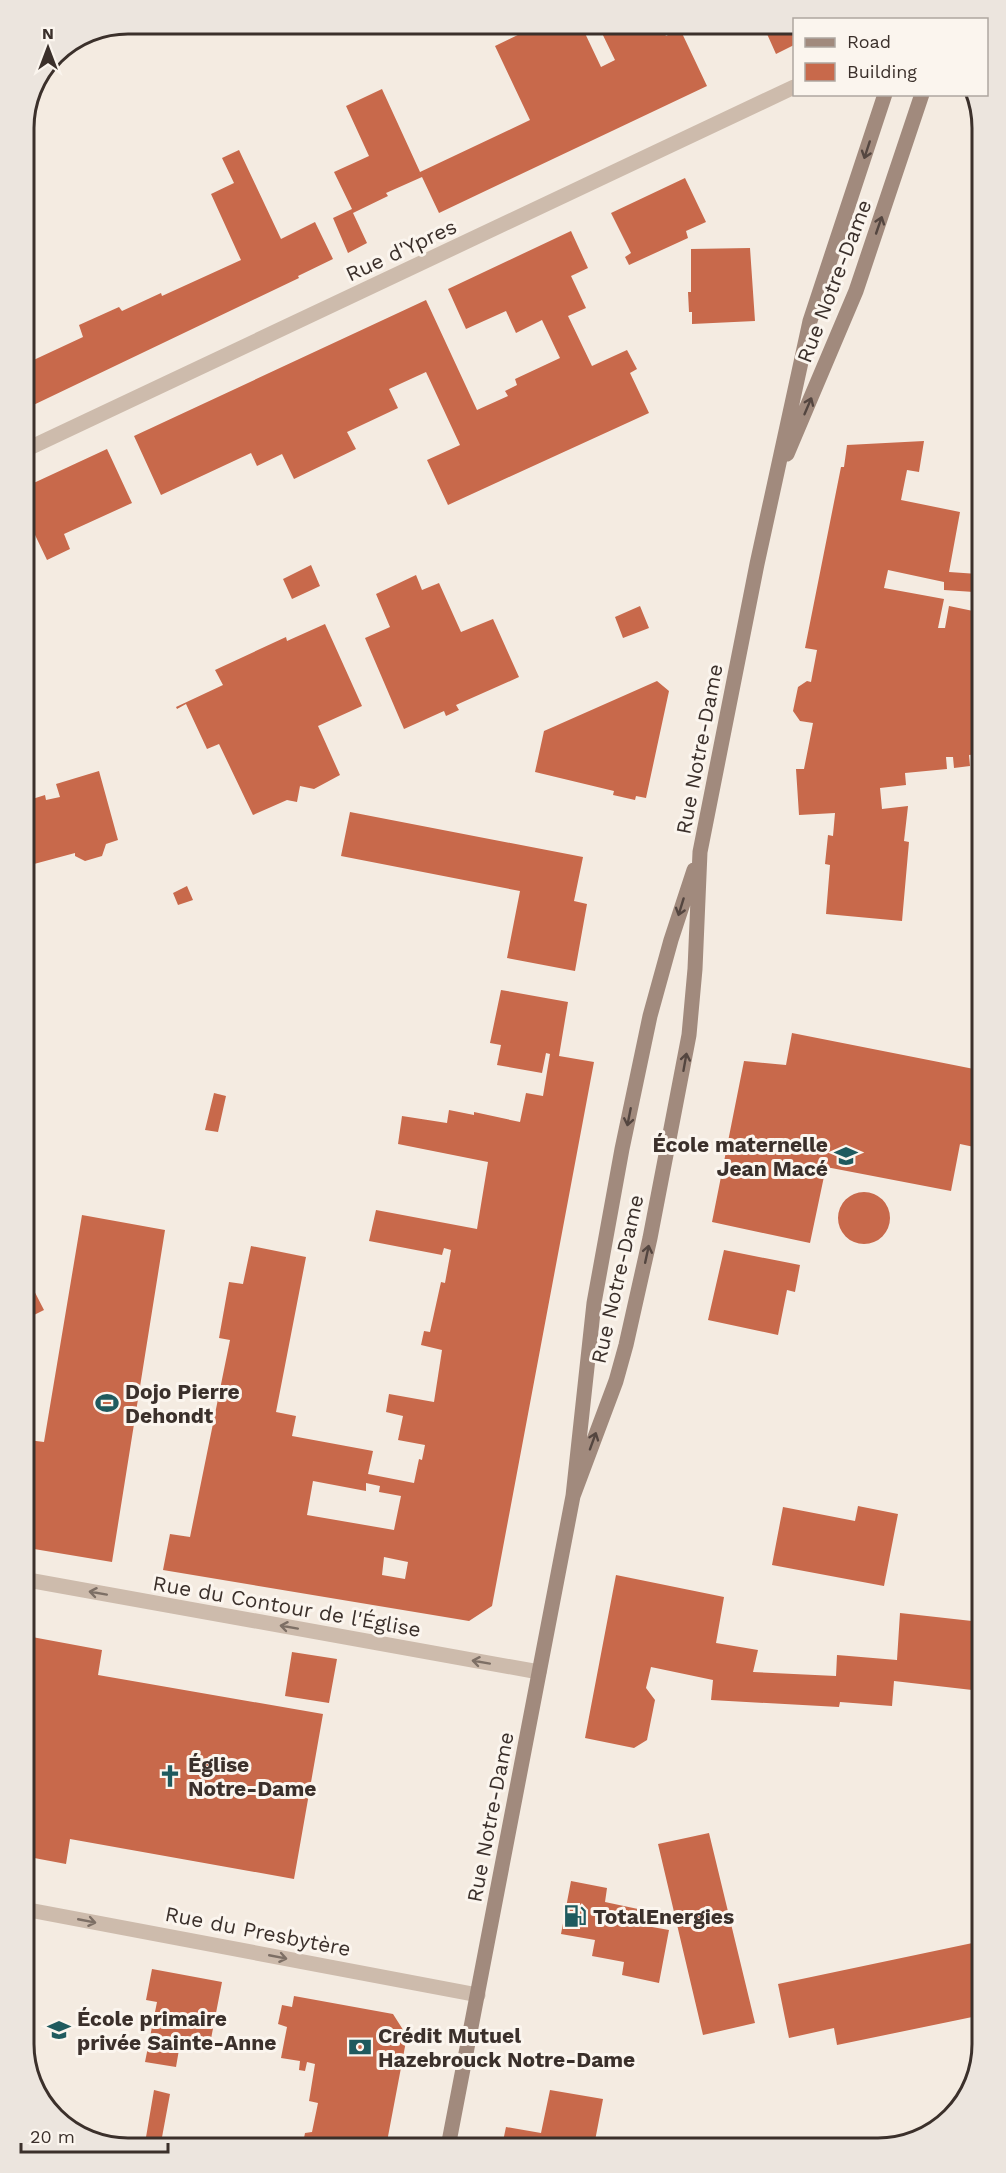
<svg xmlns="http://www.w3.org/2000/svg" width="1006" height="2173" font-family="'Work Sans',sans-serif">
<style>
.building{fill:#c8694b;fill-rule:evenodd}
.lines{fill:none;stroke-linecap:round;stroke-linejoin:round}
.minor{stroke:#cdbbac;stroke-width:15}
.secondary{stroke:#a18a7d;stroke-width:15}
.oneway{stroke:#544640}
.oneway2{stroke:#7d6f65}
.labels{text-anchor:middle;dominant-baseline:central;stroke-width:6;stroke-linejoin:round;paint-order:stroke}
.street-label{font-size:21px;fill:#3b302b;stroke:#fbf5ee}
.poi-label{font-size:21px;font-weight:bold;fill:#3b302b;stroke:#fbf5ee;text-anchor:start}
.rim{fill:none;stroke:#3b302b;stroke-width:3}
</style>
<rect width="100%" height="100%" fill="#f4ebe1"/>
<!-- building -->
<path class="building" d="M763,25H794V45L776,54Z
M661,26L666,36L680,29L707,86L439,213L422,177L386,193L388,196L353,213L367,243L348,253L333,218L352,209L334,172L369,156L346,106L382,89L420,172L530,120L495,46L532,28L534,30L538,28L582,27L601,67L615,60L599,27Z
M239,150L281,239L315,222L333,259L298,276L299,278L25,409V364L83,337L79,325L119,307L122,311L161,293L162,296L241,260L211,194L234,183L222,158Z
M685,178L706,222L686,231L688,238L629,265L625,257L631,253L611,213Z
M571,231L588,268L571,276L586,308L568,316L592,366L627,350L637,369L630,373L649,413L448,505L427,460L460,445L426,372L389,389L398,408L347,432L356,449L294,479L282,454L257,466L251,453L161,495L134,436L426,300L477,410L508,396L505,391L517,385L515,379L560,358L542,320L516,333L506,311L466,329L448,289Z
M750,248L755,321L692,324V312H689L688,292H691V249Z
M924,441L919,472L907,470L901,500L960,512L949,572L978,574V584H974V592L944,590V582L888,570L884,588L944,599L938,628H945L949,606L978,612V754L969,755L970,766L954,768L953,757H946L947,769L905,773L906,785L880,788L882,809L908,806L904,841L909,842L902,921L826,914L830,865L825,864L828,835L833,836L835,813L799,815L796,769H804L813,723L800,721L793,711L798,687L807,681L811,682L817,650L805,648L841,467H844L847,445Z
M107,449L132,503L64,534L70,549L47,560L25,514V487Z
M311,565L320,586L292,599L283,579Z
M416,575L422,590L439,583L461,632L493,619L519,677L456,705L459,710L446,716L444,711L404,729L365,638L390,627L376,594Z
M640,606L649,628L623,638L615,617Z
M325,624L362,706L318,726L340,775L314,789L300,786L297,802L287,800L253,815L219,744L207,749L186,704L177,709L176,707L223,685L215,670L286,637L287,641Z
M657,681L669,691L646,798L636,796L635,800L613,795L614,791L535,772L544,731Z
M99,771L118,840L106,844L102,856L85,861L75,856V853L34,864L33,861L26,863V801L45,795L46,800L60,797L56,784Z
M350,812L583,857L574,901L587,904L575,971L507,958L520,891L341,856Z
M187,886L193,900L178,905L173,893Z
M501,990L568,1002L559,1056L594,1062L492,1606L469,1621L163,1570L170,1534L190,1537L230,1340L219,1338L229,1282L243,1284L251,1246L306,1257L276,1412L296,1416L292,1436L373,1451L368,1474L414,1483L419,1459L422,1460L425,1445L398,1440L403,1416L386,1412L389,1394L434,1402L442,1350L421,1345L424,1331L430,1332L441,1282L445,1283L451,1250L444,1248L442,1255L369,1241L376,1210L477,1229L488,1162L398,1144L402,1116L447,1123L449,1110L474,1115V1112L520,1122L526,1093L543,1096L550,1054L546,1053L542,1073L497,1065L501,1045L490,1043ZM313,1481L366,1491V1483L380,1486L379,1492L401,1496L394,1530L307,1515ZM384,1557L408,1562L405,1579L382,1575Z
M792,1033L979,1070V1148L960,1144L951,1191L826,1167L810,1243L712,1222L744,1061L786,1065Z
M214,1093L226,1096L218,1132L205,1130Z
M838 1218a26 26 0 1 1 52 0a26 26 0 1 1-52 0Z
M82,1215L165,1230L112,1562L28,1548V1440L44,1442Z
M724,1250L800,1265L795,1292L787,1290L778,1335L708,1320Z
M27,1277L44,1310L28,1318L27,1290Z
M858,1506L898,1514L884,1586L772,1565L783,1507L855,1521Z
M616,1575L724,1597L716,1643L758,1650L753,1672L836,1676L837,1655L897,1660L900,1613L981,1622V1691L894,1681L892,1706L840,1702L839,1707L711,1700L713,1680L651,1667L646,1688L655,1700L647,1740L634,1748L585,1738Z
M32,1637L102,1650L98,1675L323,1714L294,1879L70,1839L66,1864L29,1857L28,1641H31Z
M292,1652L337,1659L329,1703L285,1696Z
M709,1833L755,2023L703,2035L658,1844Z
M571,1881L607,1888L605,1902L638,1909L635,1924L669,1930L659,1983L622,1975L624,1962L592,1956L595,1940L561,1934Z
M982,1941V2015L837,2045L834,2028L789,2038L778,1984Z
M152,1969L222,1982L210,2044L181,2038L176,2067L145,2062L157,2002L146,2000Z
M294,1996L393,2014L407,2036L386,2147L302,2148L305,2133L312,2132L318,2103L309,2101L315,2064L307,2062L305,2071L299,2070L300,2061L281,2058L287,2027L278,2024L282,2005L292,2007Z
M154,2090L170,2094L160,2148L144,2149Z
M550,2090L603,2099L594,2146H502L506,2127L541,2133Z
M98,2139L141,2148V2149H121Z"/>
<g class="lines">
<!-- minor -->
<path class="minor" d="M25,450L794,87
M28,1580L539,1672
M29,1910L478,1995"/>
<!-- secondary -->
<path class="secondary" d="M787,454L856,291L922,94
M573,1496L616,1381L626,1345L650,1238L689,1035L695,969L700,852L757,564L810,321L885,94
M448,2147L573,1496L594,1303L622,1149L650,1016L671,940L694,870"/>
</g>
<!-- one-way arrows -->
<defs><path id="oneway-shaft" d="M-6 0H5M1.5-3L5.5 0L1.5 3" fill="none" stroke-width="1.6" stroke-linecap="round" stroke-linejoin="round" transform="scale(1.5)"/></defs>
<g class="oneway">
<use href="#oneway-shaft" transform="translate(867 150) rotate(108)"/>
<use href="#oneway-shaft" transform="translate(879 225) rotate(-71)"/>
<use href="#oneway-shaft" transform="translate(808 406) rotate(-67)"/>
<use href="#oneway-shaft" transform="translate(681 907) rotate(107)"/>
<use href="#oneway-shaft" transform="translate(685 1062) rotate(-80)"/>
<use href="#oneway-shaft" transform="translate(629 1117) rotate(101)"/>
<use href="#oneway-shaft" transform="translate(647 1254) rotate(-78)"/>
<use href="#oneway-shaft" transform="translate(593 1441) rotate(-70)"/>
</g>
<g class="oneway2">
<use href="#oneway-shaft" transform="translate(98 1593) rotate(-170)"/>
<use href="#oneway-shaft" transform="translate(289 1627) rotate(-170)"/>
<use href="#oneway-shaft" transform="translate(481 1662) rotate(-170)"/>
<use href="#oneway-shaft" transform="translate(87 1921) rotate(11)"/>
<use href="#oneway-shaft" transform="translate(278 1957) rotate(11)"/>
</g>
<!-- icons -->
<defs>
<g id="school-bare" transform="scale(1.8)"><path d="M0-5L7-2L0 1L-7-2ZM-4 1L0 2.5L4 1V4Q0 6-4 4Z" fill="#1f5a5e" stroke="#fbf5ee" stroke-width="2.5" paint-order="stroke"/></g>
<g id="stadium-bare" transform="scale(1.8)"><path d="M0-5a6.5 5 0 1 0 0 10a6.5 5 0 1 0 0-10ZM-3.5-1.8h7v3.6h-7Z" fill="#1f5a5e" stroke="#fbf5ee" stroke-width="2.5" paint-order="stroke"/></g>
<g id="church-bare" transform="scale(1.8)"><path d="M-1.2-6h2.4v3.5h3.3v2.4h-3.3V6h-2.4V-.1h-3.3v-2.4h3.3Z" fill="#1f5a5e" stroke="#fbf5ee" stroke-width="2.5" paint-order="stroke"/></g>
<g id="fuel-bare" transform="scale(1.8)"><path d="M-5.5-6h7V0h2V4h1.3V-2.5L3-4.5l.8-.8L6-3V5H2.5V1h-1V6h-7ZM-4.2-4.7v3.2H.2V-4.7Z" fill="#1f5a5e" stroke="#fbf5ee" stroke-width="2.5" paint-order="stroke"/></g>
<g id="bank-bare" transform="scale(1.8)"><path d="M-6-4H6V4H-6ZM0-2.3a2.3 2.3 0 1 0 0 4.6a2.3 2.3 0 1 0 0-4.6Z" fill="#1f5a5e" stroke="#fbf5ee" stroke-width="2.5" paint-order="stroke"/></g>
</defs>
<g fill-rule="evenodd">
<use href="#school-bare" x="846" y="1156"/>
<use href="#stadium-bare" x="107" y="1403"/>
<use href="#church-bare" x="170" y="1776"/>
<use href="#fuel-bare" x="575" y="1916"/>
<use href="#school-bare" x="59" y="2030"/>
<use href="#bank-bare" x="360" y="2047"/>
</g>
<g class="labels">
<!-- street labels -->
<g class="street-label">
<text transform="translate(401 250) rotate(-25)">Rue d'Ypres</text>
<text transform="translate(834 281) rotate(-69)">Rue Notre-Dame</text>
<text transform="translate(699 749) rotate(-79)">Rue Notre-Dame</text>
<text transform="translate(617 1279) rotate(-77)">Rue Notre-Dame</text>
<text transform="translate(287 1606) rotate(10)">Rue du Contour de l'Église</text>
<text transform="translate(490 1817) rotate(-79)">Rue Notre-Dame</text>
<text transform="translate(258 1931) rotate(11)">Rue du Presbytère</text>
</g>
<!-- poi labels -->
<g class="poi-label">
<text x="828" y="1144" text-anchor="end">École maternelle<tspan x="828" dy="24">Jean Macé</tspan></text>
<text x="125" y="1391">Dojo Pierre<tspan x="125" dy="24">Dehondt</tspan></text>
<text x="188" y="1764">Église<tspan x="188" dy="24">Notre-Dame</tspan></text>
<text x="593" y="1916">TotalEnergies</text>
<text x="77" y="2018">École primaire<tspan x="77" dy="24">privée Sainte-Anne</tspan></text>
<text x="378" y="2035">Crédit Mutuel<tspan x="378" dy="24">Hazebrouck Notre-Dame</tspan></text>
</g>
</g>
<!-- crop -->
<path d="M0 0H1006V2173H0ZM128 34H878A94 94 0 0 1 972 128V2044A94 94 0 0 1 878 2138H128A94 94 0 0 1 34 2044V128A94 94 0 0 1 128 34Z" fill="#ece5de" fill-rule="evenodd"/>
<path class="rim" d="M128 34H878A94 94 0 0 1 972 128V2044A94 94 0 0 1 878 2138H128A94 94 0 0 1 34 2044V128A94 94 0 0 1 128 34Z"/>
<!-- legend -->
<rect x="793" y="18" width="195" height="78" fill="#fbf5ee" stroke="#aea6a0" stroke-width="1.5"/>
<rect x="805" y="38" width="30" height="9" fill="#a18a7d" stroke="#aea6a0" stroke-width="1.5"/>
<text x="847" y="48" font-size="18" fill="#3b302b">Road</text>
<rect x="805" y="63" width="30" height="18" fill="#c8694b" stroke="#aea6a0" stroke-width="1.5"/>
<text x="847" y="78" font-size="18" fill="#3b302b">Building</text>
<!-- north arrow -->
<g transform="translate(48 48)" stroke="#fbf5ee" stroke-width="4.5" paint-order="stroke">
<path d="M0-4.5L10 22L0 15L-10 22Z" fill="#3b302b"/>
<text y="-9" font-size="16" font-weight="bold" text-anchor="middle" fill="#3b302b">N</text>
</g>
<!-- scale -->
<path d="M21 2143v9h147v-9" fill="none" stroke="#3b302b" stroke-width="3"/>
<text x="30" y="2143" font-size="18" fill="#3b302b" stroke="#fbf5ee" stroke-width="4.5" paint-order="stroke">20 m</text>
</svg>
